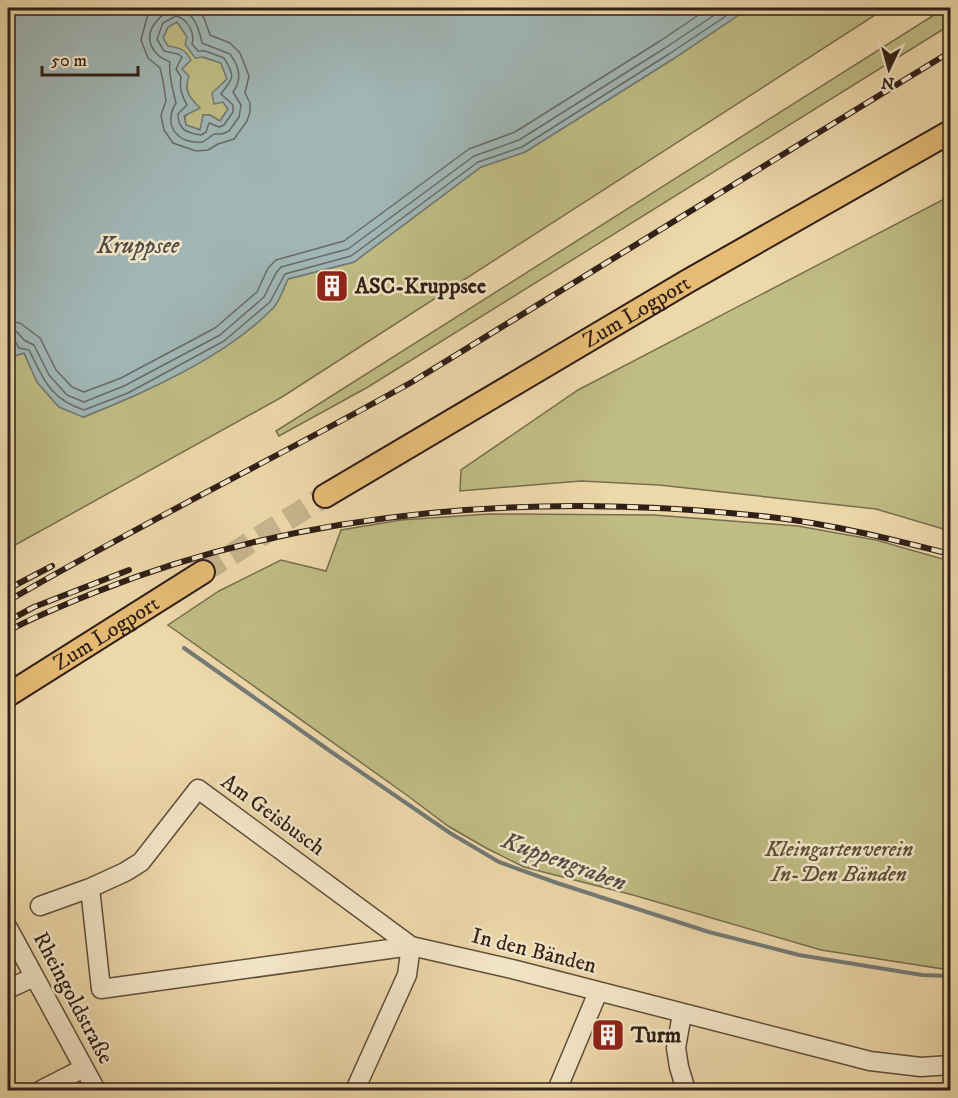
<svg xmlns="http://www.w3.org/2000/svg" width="958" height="1098" font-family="'IM FELL DW Pica',serif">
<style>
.green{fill:#bfbc84;stroke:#786e4e;stroke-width:1.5}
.water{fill:#a0b6b5;stroke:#737a76;stroke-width:1.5;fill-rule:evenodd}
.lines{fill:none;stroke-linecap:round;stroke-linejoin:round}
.shore{stroke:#686a66;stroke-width:1.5}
.stream{stroke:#737a76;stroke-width:4}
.major-tunnel{stroke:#c7b38d;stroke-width:22;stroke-dasharray:22 11;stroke-linecap:butt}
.minor-casing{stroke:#5f4d3c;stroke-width:21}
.major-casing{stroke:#301f17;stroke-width:26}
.minor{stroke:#f3e6c8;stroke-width:18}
.major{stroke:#e6bc75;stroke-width:22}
.rail-casing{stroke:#301f17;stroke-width:6}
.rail{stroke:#f3e6c8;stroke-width:4;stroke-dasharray:11;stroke-linecap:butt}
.labels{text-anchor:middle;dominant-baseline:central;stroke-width:5;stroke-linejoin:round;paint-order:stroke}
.poi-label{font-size:22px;font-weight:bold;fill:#301f17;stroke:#f3e6c8;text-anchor:start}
.street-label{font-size:22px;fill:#301f17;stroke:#f3e6c8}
.park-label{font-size:22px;font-style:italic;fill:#5b4e38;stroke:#f3e6c8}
.water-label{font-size:24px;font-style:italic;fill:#524c46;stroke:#f3e6c8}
</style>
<rect width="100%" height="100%" fill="#edd8aa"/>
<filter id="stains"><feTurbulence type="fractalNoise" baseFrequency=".00333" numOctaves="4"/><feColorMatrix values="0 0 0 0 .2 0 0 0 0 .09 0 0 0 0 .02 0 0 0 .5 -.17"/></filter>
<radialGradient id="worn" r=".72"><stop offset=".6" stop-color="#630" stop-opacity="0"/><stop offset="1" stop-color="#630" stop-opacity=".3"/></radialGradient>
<!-- green -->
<path class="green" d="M749,8H886L282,397L8,549V514L11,511L8,504V333L14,356L24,353L37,382L59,407L84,417C145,393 228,355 274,307C280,300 284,287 288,279L354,262L481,167L525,152L673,59Z
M945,8H950V25L368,387L279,436L276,431Z
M177,22L203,57L221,63L227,79L223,102L228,109L220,121L210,115H203L201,130L186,125C183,111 189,108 188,96C188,75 173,56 163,38L168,27Z
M950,196V531L876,509L659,485L581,481L460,491L461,470L578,390Z
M489,514L654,515L798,526L876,540L950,561V970L821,950L633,895L524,867L486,848L448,826L408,796L168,625L219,591L281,560L326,571L341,530L401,520Z"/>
<!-- water -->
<path class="water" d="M8,8H749L673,59L525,152L481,167L354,262L288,279C284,287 280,300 274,307C228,356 145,393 83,417L59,407L37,382L24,353L14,356L8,333ZM177,22L187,37L185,44L195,58L203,57L221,63L227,79L212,93L214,104L223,102L228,109L220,121L210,115H203L200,130L186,125L184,116L200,108C190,98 183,91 189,76L182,69L191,60C185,49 180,48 168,46L163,38L168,27Z"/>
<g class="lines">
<!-- shore -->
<path class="shore" d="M156,8L147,17L141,40L148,58L160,68L163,81L166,101L161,115L164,130L173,143L196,151L208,150L218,144L234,139L247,121L250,112V103L245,93L249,76L240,53L230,43L210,35L204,18L195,8
M173,9C192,7 199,28 202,43L230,54C239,66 243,79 233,92L241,105L239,117L229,131L222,134H214L203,142C178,145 162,125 176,103C173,90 168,74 170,62C166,60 161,58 158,55C140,37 154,18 173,9Z
M176,16C188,19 195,33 192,44L198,51H205L224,58C237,79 232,78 221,94L233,105V112L224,125L219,127L209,123L206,132L201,135C186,133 178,129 178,114L187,105C182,96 179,88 181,77L176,69L182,57L178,54L164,51L157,39L163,23Z
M8,321L20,323L40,338L56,370L72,387L84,392L121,378L215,328L257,292L268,268L276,260L344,241L469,149L515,132L660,41L709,8
M8,330L17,332L24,340L34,345L49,375L67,395L84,402L124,386L220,335L264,297L276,273L281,267L348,249L474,156L519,140L665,48L725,8
M8,337L14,339L19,348L29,350C44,380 50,399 84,410L128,393L224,341L270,302L285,274L351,256L478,162L522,147L669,54L738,8"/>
<!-- stream -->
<path class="stream" d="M184,648L330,751L450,833L499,862L557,883L709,932L799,955L922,975L950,976"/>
<!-- major-tunnel -->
<path class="major-tunnel" d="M203,572L325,496"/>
<!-- minor casing -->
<g class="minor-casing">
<path id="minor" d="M90,888L101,989L411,946L512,969L870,1061L921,1067L950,1065
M40,906L90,888L125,872L141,862L198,789L411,946L407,975L355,1090
M8,928L96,1090
M8,989L34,977
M682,1014L676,1048L679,1067L686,1090
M41,1090L84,1068
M557,1090L598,992"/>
</g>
<!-- major casing -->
<g class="major-casing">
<g id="major">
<path id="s1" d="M325,496L688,281L950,132"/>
<path id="s2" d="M8,695L203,572"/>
</g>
</g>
<!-- minor -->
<use href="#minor" class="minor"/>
<!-- major -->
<use href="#major" class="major"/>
<!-- rail casing -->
<g class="rail-casing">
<path id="rail" d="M8,589L52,566
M8,601C140,524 278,457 412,382L950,52
M8,621L34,607L129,570
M8,631C36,616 66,604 96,592C309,507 544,492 770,517C831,524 891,539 950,554"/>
</g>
<!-- rail -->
<use href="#rail" class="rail"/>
</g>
<!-- icons -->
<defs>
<g id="building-square" transform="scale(1.725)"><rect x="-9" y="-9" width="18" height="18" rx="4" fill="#8f2418" stroke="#f3e6c8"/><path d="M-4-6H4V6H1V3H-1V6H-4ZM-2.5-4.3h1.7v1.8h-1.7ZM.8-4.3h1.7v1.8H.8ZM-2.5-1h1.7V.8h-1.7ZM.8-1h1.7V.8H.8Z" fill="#fff"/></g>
</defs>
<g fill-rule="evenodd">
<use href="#building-square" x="332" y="286"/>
<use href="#building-square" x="608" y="1035"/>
</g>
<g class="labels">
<!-- poi labels -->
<g class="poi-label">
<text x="355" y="286">ASC-Kruppsee</text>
<text x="631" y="1035">Turm</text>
</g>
<!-- street labels -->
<g class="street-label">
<text stroke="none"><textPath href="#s1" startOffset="362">Zum Logport</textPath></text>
<text stroke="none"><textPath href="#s2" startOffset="116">Zum Logport</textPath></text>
<text transform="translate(273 815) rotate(36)">Am Geisbusch</text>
<text transform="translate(534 951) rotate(14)">In den Bänden</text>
<text transform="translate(73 998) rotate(62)">Rheingoldstraße</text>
</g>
<!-- park labels -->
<g class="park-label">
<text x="839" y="849">Kleingartenverein<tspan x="839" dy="25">In-Den Bänden</tspan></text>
</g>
<!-- water labels -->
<g class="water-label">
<text x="138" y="246">Kruppsee</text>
<text transform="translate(564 862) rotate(20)">Kuppengraben</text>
</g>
</g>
<!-- margin -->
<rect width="958" height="1098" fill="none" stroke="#edd8aa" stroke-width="30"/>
<rect x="9" y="9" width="940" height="1080" fill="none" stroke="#301f17" stroke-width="3"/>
<rect x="15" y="15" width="928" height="1068" fill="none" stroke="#301f17" stroke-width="1.5"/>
<!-- north arrow -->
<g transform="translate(889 69) rotate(185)" stroke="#f3e6c8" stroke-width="4.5" paint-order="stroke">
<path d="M0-4.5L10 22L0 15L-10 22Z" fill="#301f17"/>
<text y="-9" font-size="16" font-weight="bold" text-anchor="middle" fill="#301f17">N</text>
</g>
<!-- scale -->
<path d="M42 66v9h96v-9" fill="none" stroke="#301f17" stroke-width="3"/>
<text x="51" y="66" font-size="18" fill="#301f17" stroke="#f3e6c8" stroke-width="4.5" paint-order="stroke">50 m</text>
<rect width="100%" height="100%" filter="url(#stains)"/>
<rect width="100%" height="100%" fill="url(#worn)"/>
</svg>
